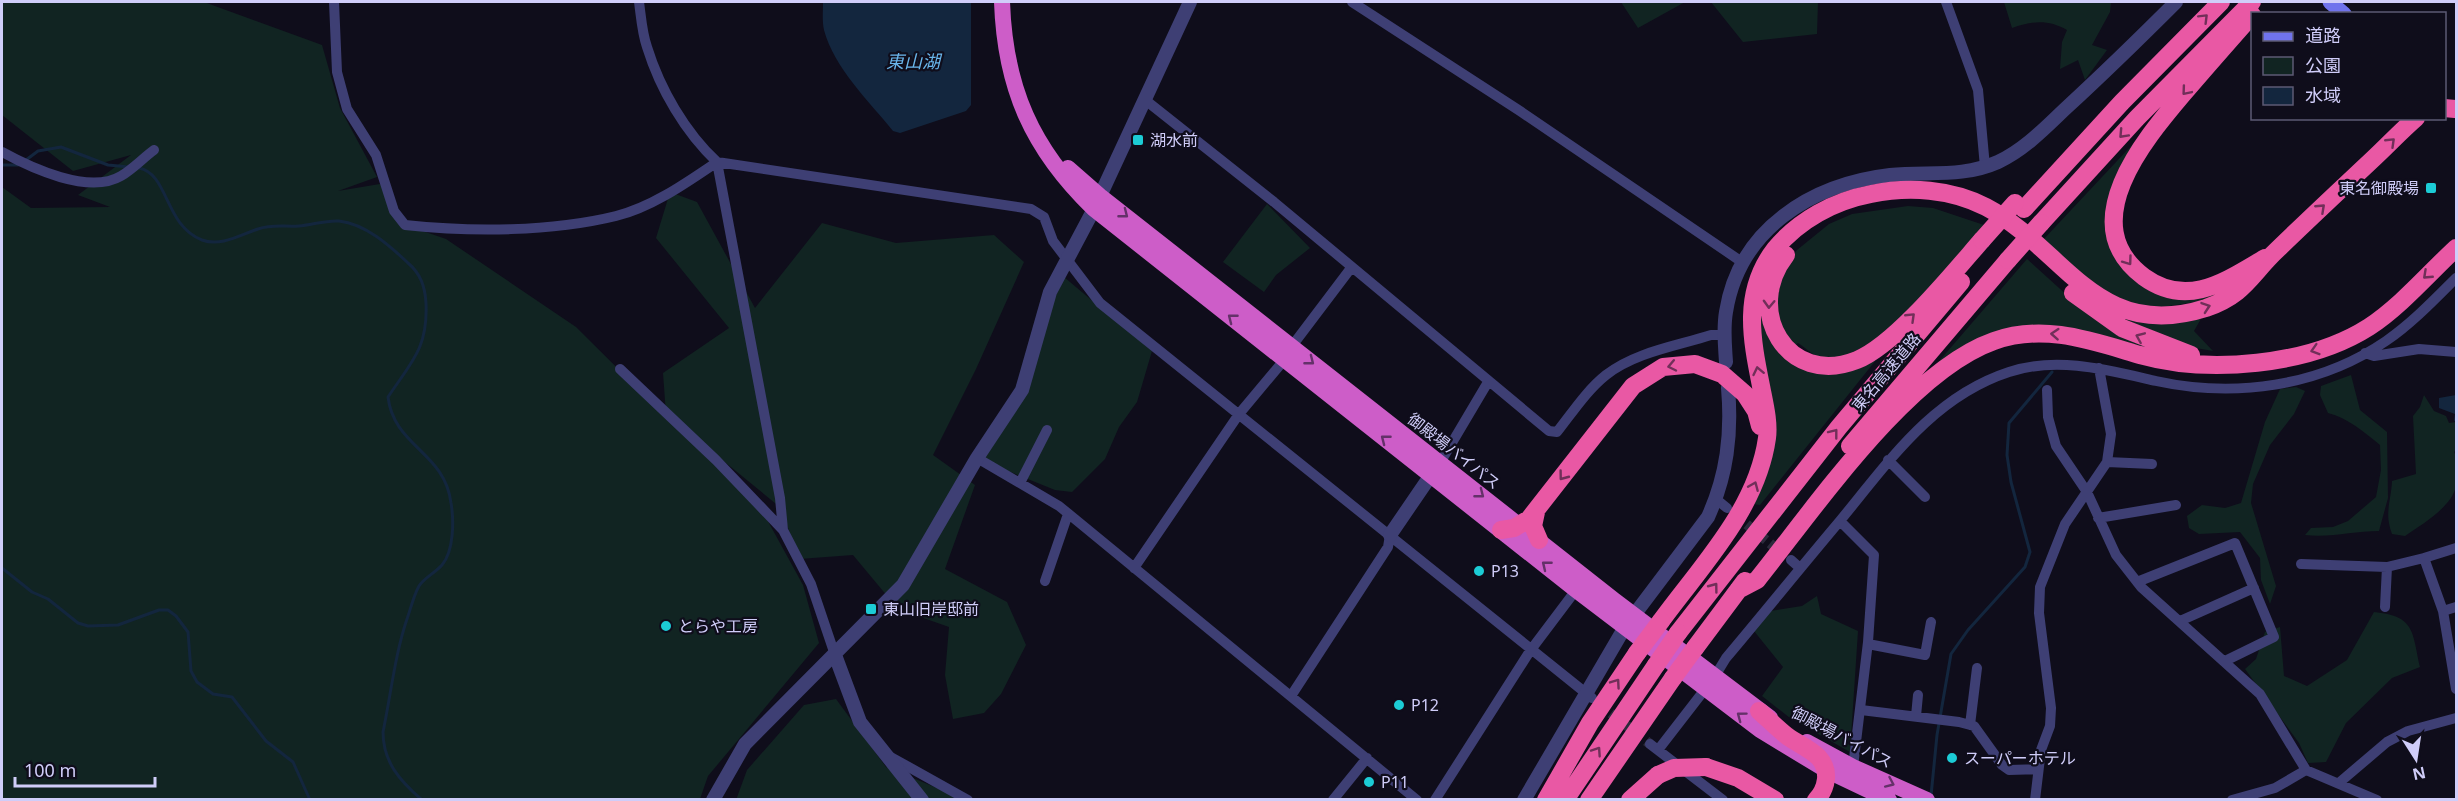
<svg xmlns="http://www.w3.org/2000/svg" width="2458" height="801" font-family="'Noto Sans','Noto Sans JP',sans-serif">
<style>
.green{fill:#112422}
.water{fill:#13263e}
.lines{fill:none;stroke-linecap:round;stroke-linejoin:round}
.stream{stroke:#13263e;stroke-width:3}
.minor-tunnel{stroke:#2c2a3c;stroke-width:10;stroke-dasharray:10 5;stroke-linecap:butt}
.minor{stroke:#3e3f74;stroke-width:10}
.tertiary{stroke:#3e3f74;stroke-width:14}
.secondary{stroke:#7073ec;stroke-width:15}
.trunk{stroke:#cd5dc8;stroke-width:16}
.motorway{stroke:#e958a4;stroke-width:18}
.motorway-bridge{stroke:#e958a4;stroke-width:18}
.oneway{stroke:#712f59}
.oneway2{stroke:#643169}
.poi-dot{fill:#1cccd6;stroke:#0f0d1b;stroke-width:2}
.labels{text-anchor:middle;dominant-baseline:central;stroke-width:4.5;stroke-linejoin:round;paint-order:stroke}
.poi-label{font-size:16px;fill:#d0cdf9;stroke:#0f0d1b;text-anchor:start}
.street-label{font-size:16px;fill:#d0cdf9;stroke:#0f0d1b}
.water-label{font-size:18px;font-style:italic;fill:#69b5eb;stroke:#0f0d1b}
</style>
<rect width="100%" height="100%" fill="#0f0d1b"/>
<!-- green -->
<path class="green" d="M2,2H204L322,45L340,108L377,177L338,191L380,184L405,225L446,239L576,327L764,514L803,585L819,643L708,776L700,799H2V187L31,208L110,207L78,195L131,155L73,171L2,115Z
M1621,2H1685L1638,28Z
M1711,2H1818L1817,34L1743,42Z
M2004,2H2111L2110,12L2092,45L2107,50L2085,80L2078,60L2060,69L2062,42L2067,30C2048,19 2032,21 2012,28Z
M2147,129L2110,210L2151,290L2241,281L2203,301L2162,307L2141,306L2097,289L2042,241Z
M670,192L697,202L755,308L822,223L896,243L994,235L1024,262L976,369L933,455L975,485L945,569L1007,602L1026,645L1001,694L984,713L953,719L945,675L949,627L898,609L853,555L799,559L781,508L666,414L663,373L729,328L656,238Z
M1267,204L1310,248L1276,275L1264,292L1223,262Z
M1908,206L1933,208L1984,225C1952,262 1881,358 1830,357C1827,357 1819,358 1816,356C1811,353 1804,347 1798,343L1794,346L1778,321L1776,283L1785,266L1797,250L1829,224L1852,214Z
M2027,259L2091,317L2152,349L2041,328L1922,381Z
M1064,277L1152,351L1137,402L1119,427L1105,459L1072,492L1055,490L983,461Z
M1763,300L1798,364L1888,345L1760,505L1753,504L1763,478L1755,338Z
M2098,306L2202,317L2194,331L2213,351L2167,343Z
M2351,375L2360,410L2387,432L2388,498L2379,531C2354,531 2330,538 2305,535L2311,528L2333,527L2348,521L2376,497L2381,470L2380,445C2364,432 2348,418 2328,413L2320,395L2321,386Z
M2296,387L2305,391L2294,414L2270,445L2253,484L2251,503L2276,586L2270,604L2261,580L2260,558L2240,532L2199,534L2189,528L2187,516L2202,505L2225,508L2241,503L2265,422L2280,389Z
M2424,395L2434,411L2446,416L2449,423L2456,422V450L2454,452L2456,456C2457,466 2458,477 2456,486C2452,507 2421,525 2405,536L2392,534C2384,513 2391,502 2392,481L2416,474L2413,416L2420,407Z
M1817,596L1821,614L1858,631L1850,752L1790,718L1762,696L1783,667L1754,631L1770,611L1802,606Z
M2374,612C2415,616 2412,631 2420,667L2392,678L2346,723L2326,762L2308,763L2299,743L2245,669L2256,659L2265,632L2280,627L2284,676L2307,686L2347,660Z
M836,699L886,767L964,799L736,800L747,770L804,705Z"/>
<!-- water -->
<path class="water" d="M823,2H971V105L966,111L900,133L893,131C869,101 834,68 824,30C822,21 823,11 823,2Z
M2456,395V420L2454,421L2455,414L2439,408V398Z"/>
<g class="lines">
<!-- stream -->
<path class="stream" d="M26,160L38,151L61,147L108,165L129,167
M2,165H18
M139,168C169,174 164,225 202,240C221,247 240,235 258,229C273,224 284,227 299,226C312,225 326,220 339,221C366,224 390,246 408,263C421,274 425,287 426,303C428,348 412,361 388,397C394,447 445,452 451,503C454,520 454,551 442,565C435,573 424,578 419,586C414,595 411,607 408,616C395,653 391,694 383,732C383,762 400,781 422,800
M2,568L32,592L48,599L78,623L88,626L118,625L159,610H168L176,616L188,632L191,671L197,682L213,694L232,697L266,741L293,762L310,800
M1931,796L1937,735L1951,654L1968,630L2025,567L2030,552L2011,482L2007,455L2009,423L2052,372"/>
<!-- minor-tunnel -->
<path class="minor-tunnel" d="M1735,515L1783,554
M1599,704L1650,744"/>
<!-- minor -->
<path class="minor" d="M334,2L337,72L347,109L376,155L394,211L405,225C471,232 551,232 616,216C652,207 686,183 717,162
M639,2C641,16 642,33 647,47C660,89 685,132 717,162L1031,209L1044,217L1053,241L1100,303L1592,698
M1352,2L1520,111L1742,262
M1946,2L1978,90L1985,167
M1144,99L1274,202L1549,431L1557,432C1572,413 1587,390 1606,375C1635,352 1677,346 1711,335H1725
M2,152C31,168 89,195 121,176C133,169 143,158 154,150
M717,162L780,498L783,530
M1292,346L1351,268
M2365,353L2374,356L2419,349L2456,352
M620,369L716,460L783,530L811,584L835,655
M2047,390L2048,417L2056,446L2087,492L2116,555L2141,587L2260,694L2306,770L2377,800
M977,458L1059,506L1417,800
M1888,460L1925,497
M2107,462L2152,464
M1440,463L1488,382
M1020,483L1047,430
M1716,499L1727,508
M2098,518L2176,505
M1840,521L1874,555L1868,642L1853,767
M2456,548L2424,558L2443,611L2456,689
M1791,560L1800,568
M2301,564L2387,567L2424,558
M1134,568L1239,414L1285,359
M1045,581L1068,514
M2137,582L2235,543L2274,637L2225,661
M2385,607L2387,567
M2443,611L2456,607
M2180,621L2254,588
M1868,644L1925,655L1931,622
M1715,676L1726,658C1764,613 1801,567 1839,522C1888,463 1932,397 2009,372C2057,356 2108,370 2156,381C2234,398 2319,387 2386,341C2412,323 2434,300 2456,278
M1291,696L1388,547L1390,535
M1861,710L1959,722L1974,726L2002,765L2009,770L2038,769
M1916,716L1918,695
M1970,725L1977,668
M1650,744L1723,800
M1658,750L1706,688
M889,756L968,800
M2340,782L2387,742L2408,731L2456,718
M1333,800L1367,758
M1435,800L1530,651L1576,590
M2035,800L2041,750L2050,726L2051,708L2039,613L2040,587L2065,524L2107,462L2111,434L2099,368
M2232,800L2275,788L2306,770"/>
<!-- tertiary -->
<path class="tertiary" d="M1726,362C1725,346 1723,329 1726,312C1739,229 1812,184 1890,175C1928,171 1962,178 1998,162C2024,150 2045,128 2065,109C2103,74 2140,38 2176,2
M1390,535L1431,475
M835,655L860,722L922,800
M713,800L745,744L903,585L977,458L1022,390L1050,292L1094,209L1190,2
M1524,800L1625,627L1708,517C1727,475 1732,434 1728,388"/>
<!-- secondary -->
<path class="secondary" d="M2330,2L2344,14"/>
<!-- trunk -->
<path class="trunk" d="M1002,2C1005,88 1032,149 1094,209L1576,590L1760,730L1826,770L1889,800
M1068,168L1100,196L1614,600L1770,718
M1807,742L1853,767L1927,800"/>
<!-- motorway -->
<path class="motorway" d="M2252,15C2229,41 2206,67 2183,94C2144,140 2073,224 2144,277C2188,309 2227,280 2265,258
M2444,108L2455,109
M2024,209L2122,102L2221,2
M2041,223L2137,118L2252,2
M1786,255C1743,310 1787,388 1857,360C1895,345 1954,272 1982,240
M2073,293L2122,328L2191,355
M1850,446L2008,260
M1536,512L1533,526L1539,540
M1501,530L1514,528L1529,519L1633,386L1663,367L1695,364L1722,374L1745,394L1756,411L1760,426
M1738,590L1757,580C1814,509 1908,371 1994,341C2044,323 2092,341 2140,355C2208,374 2308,366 2369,327C2401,306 2428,274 2456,248
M1661,621C1702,565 1757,509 1767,438C1769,423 1765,406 1762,391C1752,341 1741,293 1775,249C1799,220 1834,201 1871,194C1909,186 1951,189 1986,207C2064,248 2096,343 2206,308C2246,294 2250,275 2278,249C2309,219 2341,189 2373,159C2387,146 2401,131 2416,118
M1678,633L1839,427L1961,282
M1695,648L1745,581
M1759,711C1768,719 1777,728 1787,736C1803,748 1828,754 1826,779C1825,787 1822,794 1816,800
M1706,767L1738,778L1775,800
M1546,800L1590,723L1637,653
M1565,800L1656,665
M1589,800L1673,678
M1630,800L1658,775"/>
<!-- motorway-bridge -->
<path class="motorway-bridge" d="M1982,240L2015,203
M2008,260L2041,223
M1637,653L1661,621
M1656,665L1678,633
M1673,678L1695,648
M1658,775L1674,768L1706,767"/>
</g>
<!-- one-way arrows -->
<defs><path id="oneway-chevron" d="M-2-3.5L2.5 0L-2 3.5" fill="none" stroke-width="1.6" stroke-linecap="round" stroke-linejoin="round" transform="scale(1.5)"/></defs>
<g class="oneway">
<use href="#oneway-chevron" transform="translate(2204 18) rotate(-45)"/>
<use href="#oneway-chevron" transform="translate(2186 91) rotate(130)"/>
<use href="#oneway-chevron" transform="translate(2123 134) rotate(133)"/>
<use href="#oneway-chevron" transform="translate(2391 142) rotate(-44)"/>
<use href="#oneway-chevron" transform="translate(2321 208) rotate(-43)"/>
<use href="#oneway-chevron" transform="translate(2128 261) rotate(54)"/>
<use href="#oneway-chevron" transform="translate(2427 275) rotate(137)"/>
<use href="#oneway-chevron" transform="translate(1769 304) rotate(92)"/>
<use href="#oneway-chevron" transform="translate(2206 307) rotate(-19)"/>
<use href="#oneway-chevron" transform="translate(1911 317) rotate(-44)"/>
<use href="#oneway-chevron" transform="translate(2055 334) rotate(-176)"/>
<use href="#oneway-chevron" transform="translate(2140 337) rotate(-157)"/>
<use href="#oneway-chevron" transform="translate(2315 350) rotate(163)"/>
<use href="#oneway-chevron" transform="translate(1672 366) rotate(168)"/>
<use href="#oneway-chevron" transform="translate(1758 371) rotate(-102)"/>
<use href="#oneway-chevron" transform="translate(1834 433) rotate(-52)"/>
<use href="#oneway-chevron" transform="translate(1563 476) rotate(127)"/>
<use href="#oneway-chevron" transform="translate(1754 486) rotate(-67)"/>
<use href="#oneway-chevron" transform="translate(1714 587) rotate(-53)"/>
<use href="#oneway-chevron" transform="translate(1616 683) rotate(-55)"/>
<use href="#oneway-chevron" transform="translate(1597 751) rotate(-56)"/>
</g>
<g class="oneway2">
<use href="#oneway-chevron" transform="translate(1124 214) rotate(38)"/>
<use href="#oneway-chevron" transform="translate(1232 318) rotate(-142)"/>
<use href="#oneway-chevron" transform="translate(1310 361) rotate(38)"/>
<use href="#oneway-chevron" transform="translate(1385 439) rotate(-142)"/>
<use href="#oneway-chevron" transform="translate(1480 494) rotate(38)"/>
<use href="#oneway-chevron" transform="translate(1546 565) rotate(-141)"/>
<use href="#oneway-chevron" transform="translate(1741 716) rotate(-143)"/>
<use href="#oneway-chevron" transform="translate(1890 783) rotate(24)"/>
</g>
<!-- markers -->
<g class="poi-dot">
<rect x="1132" y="134" width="12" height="12" rx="3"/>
<rect x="2425" y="182" width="12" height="12" rx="3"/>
<circle cx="1479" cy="571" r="6"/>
<rect x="865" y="603" width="12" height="12" rx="3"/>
<circle cx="666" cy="626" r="6"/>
<circle cx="1399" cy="705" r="6"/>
<circle cx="1952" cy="758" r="6"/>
<circle cx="1369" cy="782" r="6"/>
</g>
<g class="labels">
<!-- poi labels -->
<g class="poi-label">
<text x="1150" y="140">湖水前</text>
<text x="2419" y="188" text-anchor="end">東名御殿場</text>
<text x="1491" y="571">P13</text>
<text x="883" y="609">東山旧岸邸前</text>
<text x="678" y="626">とらや工房</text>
<text x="1411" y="705">P12</text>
<text x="1964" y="758">スーパーホテル</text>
<text x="1381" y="782">P11</text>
</g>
<!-- street labels -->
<g class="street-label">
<text transform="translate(1886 372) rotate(-50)">東名高速道路</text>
<text transform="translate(1454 451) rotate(38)">御殿場バイパス</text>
<text transform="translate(1842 737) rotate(28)">御殿場バイパス</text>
</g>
<!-- water labels -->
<g class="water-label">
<text x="913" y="61">東山湖</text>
</g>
</g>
<!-- border -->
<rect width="2458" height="801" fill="none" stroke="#d0cdf9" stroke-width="6"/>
<!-- legend -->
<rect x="2251" y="12" width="195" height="108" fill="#0f0d1b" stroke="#5c5a74" stroke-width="1.5"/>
<rect x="2263" y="32" width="30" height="9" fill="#7073ec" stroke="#5c5a74" stroke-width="1.5"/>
<text x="2305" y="42" font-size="18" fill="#d0cdf9">道路</text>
<rect x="2263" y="57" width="30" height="18" fill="#112422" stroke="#5c5a74" stroke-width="1.5"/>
<text x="2305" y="72" font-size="18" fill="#d0cdf9">公園</text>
<rect x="2263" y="87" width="30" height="18" fill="#13263e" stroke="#5c5a74" stroke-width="1.5"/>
<text x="2305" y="102" font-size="18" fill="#d0cdf9">水域</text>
<!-- north arrow -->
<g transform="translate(2416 759) rotate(168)" stroke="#0f0d1b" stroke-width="4.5" paint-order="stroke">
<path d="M0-4.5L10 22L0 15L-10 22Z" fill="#d0cdf9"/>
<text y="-9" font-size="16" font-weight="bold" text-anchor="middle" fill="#d0cdf9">N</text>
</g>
<!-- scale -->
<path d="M15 777v9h140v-9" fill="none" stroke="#d0cdf9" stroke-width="3"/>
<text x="24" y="777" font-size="18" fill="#d0cdf9" stroke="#0f0d1b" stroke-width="4.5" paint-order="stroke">100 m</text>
</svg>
